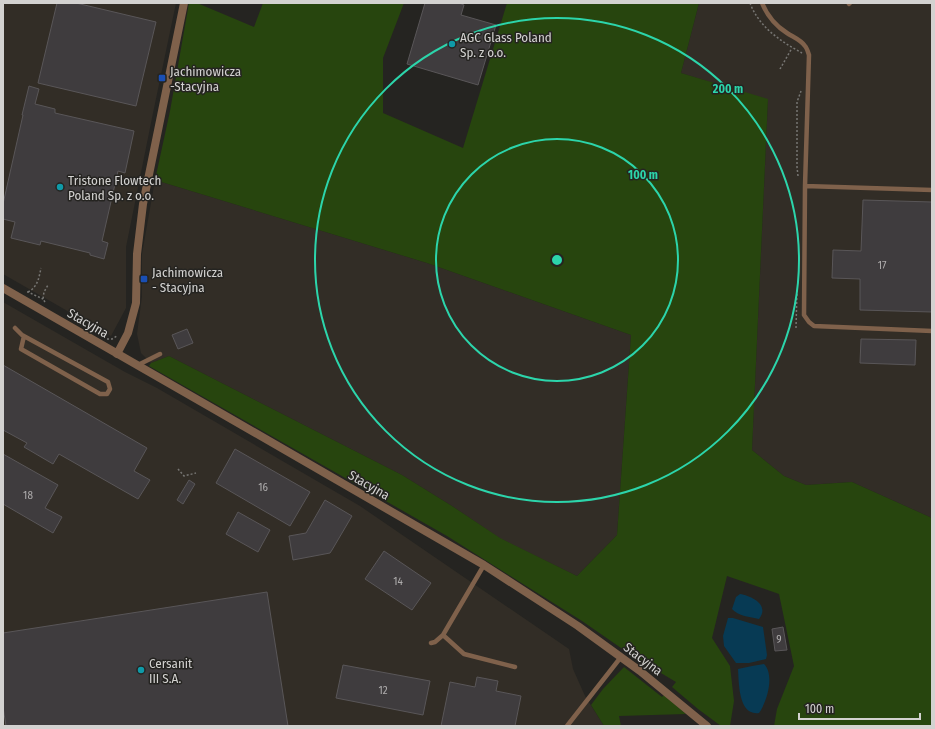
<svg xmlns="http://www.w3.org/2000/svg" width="935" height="729" font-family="'Fira Sans Condensed',sans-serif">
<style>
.built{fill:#322d26}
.green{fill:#27450e}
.water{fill:#073a54}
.building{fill:#3f3c3e;stroke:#595658}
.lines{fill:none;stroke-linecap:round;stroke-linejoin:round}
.path{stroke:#777673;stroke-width:1.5;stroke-dasharray:2 2;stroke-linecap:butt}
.lane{stroke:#7f614b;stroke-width:4.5}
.street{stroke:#7f614b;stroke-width:8}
.ring{fill:none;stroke:#2cd5ab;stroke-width:2}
.culture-dot{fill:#0f9aa8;stroke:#252421;stroke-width:1.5}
.transit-dot{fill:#1a4fb4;stroke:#252421;stroke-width:1.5}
.labels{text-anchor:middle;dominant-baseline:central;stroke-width:3;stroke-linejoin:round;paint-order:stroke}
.number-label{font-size:11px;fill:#aeacac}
.poi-label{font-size:13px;fill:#d3d2d0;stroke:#252421;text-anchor:start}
.street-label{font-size:13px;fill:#d3d2d0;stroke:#252421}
.centre{fill:#2cd5ab;stroke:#252421;stroke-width:2}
.ring-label{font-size:12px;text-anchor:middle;font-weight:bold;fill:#2cd5ab;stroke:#252421;stroke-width:3;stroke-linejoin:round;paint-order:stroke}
</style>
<rect width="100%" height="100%" fill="#252421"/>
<!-- built -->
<path class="built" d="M3,3H176L153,113L126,247V308L111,336L3,274Z
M699,3H932V518L852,482L806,485L784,476L752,450L768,100L681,73Z
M155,180L427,263L631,335L617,535L577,576L499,538L452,506L402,475L169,356L151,363L141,353L137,334L142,296V254Z
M3,302L125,372L157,388L360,506L569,649L573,669L585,696L604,726H3Z"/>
<!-- green -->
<path class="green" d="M189,3H197L254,27L263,3H404L383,58V113L463,148L507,3H699L681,73L768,99L752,450L784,476L806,485L852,482L932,518V726H774L777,709L794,666L779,594L727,576L712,638L730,666L734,701L730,726H721L698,709L672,687L676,682L634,657L582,621L447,536L149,366L151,363L169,356L402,475L452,506L500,538L577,576L617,535L631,335L427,263L155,180L170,111Z
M624,667L662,697L664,695L686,714L619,716L621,726H604L591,705L603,689Z"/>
<!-- water -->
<path class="water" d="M740,594C752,596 770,605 759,619C750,617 738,616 732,609L736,597Z
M728,618H733L763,627L767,655L766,659L749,663H736L724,646L723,636Z
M764,664C775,675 767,702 759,713C738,716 739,682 738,669L752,666Z"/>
<!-- building -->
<path class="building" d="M57,3H76L156,22L136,106L38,83Z
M425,3H459L464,5L461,15L496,25L478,85L407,64Z
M29,86L39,89L35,104L55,109V113L134,131L125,173L118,171L102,241L108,243L104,259L90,255V253L41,241L40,245L11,238L15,222L3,219V204L23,115H22Z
M863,200L932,202V312L860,310V279L832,278L833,250L861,251Z
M187,329L193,343L178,349L172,335Z
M861,339L916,340L915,365L860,363Z
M3,365L147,448L134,471L150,480L138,499L59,454L53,464L24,447L27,443L3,430Z
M235,449L310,492L290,526L216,483Z
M3,454L58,485L45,508L62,517L53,533L3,504Z
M189,480L195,484L183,504L177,500Z
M325,500L352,516L332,550L330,553L293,560L289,536L306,533Z
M238,512L270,530L258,552L226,534Z
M384,551L431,583L412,610L365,579Z
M267,592L288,726H6L3,707V633Z
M783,627L787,650L775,651L772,629Z
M343,665L430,681L423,715L336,698Z
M477,677L498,681L496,691L521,696L515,726H441L450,682L475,687Z"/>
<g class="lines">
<!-- path -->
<path class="path" d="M750,3C759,27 780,41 802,53
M780,69L792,48
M798,176L797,167V102L801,91
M27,292H28L43,299
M28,292C38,287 39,277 41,268
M45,302L43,299L44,292L48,285
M796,328L797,290
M107,339H112L117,336
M178,469L184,476L196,473"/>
<!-- lane -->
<path class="lane" d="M762,3C767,15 776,26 787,33C793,37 801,40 805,46C807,48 808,52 809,55L805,186L804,315L809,322L814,326L932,331
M849,4L850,3
M805,186L932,190
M15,328L22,335L108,382L110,389L107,394H100L21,349L24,336
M138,365L160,354
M484,565L443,635L464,654L515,667
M431,643L435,642L443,635
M567,726L621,657"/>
<!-- street -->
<path class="street" d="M3,288L212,408L484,565L578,626L640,671L707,726
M117,354L128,333L136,303L137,254L143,204L184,3"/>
</g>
<!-- distance rings -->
<g class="ring">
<circle cx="557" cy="260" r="121"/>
<circle cx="557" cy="260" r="242"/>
</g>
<!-- markers -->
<g class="culture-dot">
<circle cx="452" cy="44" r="4"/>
<circle cx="60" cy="187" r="4"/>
<circle cx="141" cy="670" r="4"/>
</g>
<g class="transit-dot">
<rect x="158" y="74" width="8" height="8" rx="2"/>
<rect x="140" y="275" width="8" height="8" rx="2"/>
</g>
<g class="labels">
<!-- number labels -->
<g class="number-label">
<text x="882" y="265">17</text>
<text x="263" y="487">16</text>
<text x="28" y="495">18</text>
<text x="398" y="581">14</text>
<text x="779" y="639">9</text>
<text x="383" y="690">12</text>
</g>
<!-- poi labels -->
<g class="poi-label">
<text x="460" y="37">AGC Glass Poland<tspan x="460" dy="15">Sp. z o.o.</tspan></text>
<text x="170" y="71">Jachimowicza<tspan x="170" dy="15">-Stacyjna</tspan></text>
<text x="68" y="180">Tristone Flowtech<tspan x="68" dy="15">Poland Sp. z o.o.</tspan></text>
<text x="152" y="272">Jachimowicza<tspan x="152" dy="15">- Stacyjna</tspan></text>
<text x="149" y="663">Cersanit<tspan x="149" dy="15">III S.A.</tspan></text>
</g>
<!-- street labels -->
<g class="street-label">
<text transform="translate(88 323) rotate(30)">Stacyjna</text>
<text transform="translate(369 485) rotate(30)">Stacyjna</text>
<text transform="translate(643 659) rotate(37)">Stacyjna</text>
</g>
</g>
<circle cx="557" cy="260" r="6" class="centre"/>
<g class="ring-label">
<text x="728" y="93">200 m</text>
<text x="643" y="179">100 m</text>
</g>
<!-- border -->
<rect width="935" height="729" fill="none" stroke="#d3d2d0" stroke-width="8"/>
<!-- scale -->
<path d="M799 713v6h121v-6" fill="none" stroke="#d3d2d0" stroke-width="2"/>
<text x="805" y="713" font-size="12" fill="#d3d2d0" stroke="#252421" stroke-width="3" paint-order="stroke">100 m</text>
</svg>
